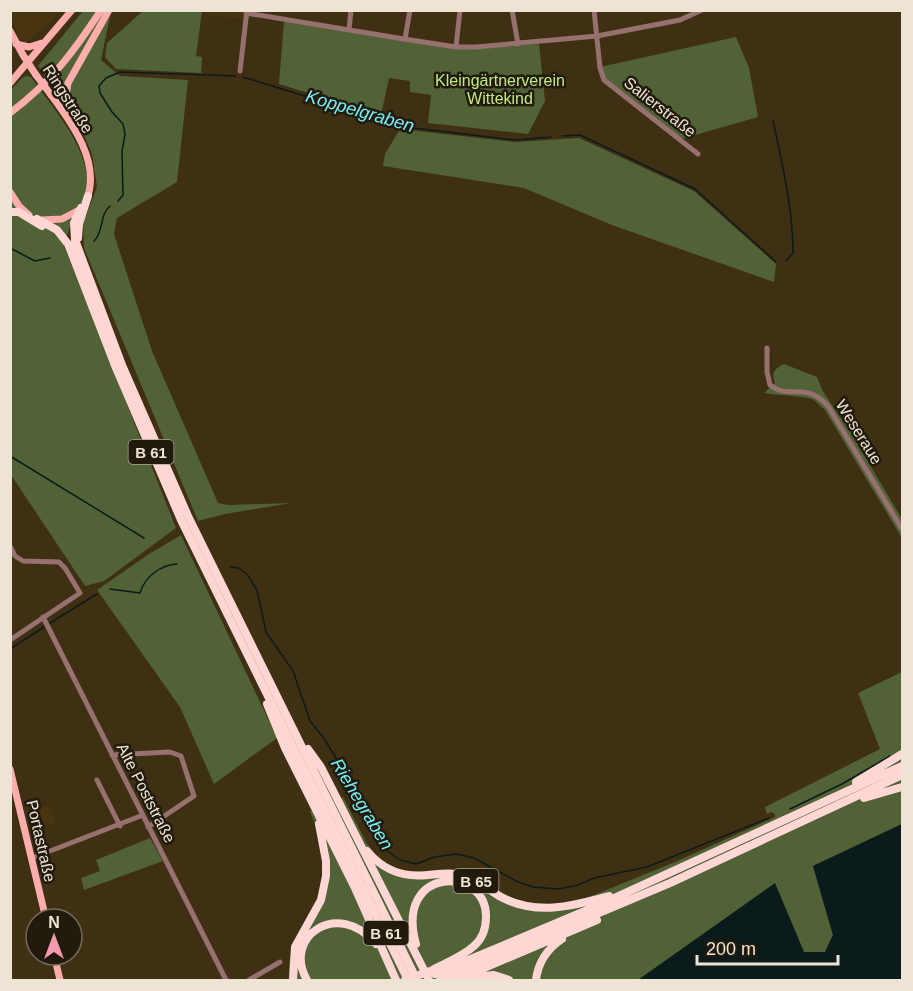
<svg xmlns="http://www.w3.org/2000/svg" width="913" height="991" font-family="Arial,sans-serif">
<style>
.built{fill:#48340e}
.green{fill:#506236}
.water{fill:#0b1b1c}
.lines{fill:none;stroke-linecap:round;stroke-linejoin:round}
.stream{stroke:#0b1b1c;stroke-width:1.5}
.minor{stroke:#977170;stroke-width:5}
.major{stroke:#fbaeab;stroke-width:7}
.highway{stroke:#fed7d5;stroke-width:8}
.major-bridge{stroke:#fbaeab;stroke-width:7}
.highway-bridge{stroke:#fed7d5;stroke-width:8}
.labels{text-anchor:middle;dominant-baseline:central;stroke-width:5;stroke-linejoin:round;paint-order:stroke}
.shield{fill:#211a0d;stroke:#b0a798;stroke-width:1.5}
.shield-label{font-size:15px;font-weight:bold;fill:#eee4d3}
.park-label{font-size:16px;fill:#c1ea82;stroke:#211a0d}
.street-label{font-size:16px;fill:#eee4d3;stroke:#211a0d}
.water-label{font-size:18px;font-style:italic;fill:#76f1fa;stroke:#211a0d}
</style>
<rect width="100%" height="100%" fill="#403013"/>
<!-- built -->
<path class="built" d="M11,10H62V11L26,42L19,38L11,17Z
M206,11H245L244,19L208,15Z
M50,805L55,824L31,829L27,811Z"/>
<!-- green -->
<path class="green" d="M144,10L202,11L196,56L202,57L201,73L116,69L105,57L107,43Z
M83,11H111L101,60L120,76L188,80L177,182L117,218L114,234L152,351L218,503L228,505L291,503L225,514L198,521L84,248L83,224L97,187L92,154L83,133L38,66Z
M284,21L474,49L539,44L545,101L528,134L428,123L431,95L410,92V81L389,78L381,115L279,84Z
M736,37L749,68L758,117L681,139L603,78L600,67Z
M27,76L31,77C53,109 100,159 84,199C81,205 77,210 74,215C70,225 67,236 64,246L176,528L104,581L85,586L11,475L10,91L23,77Z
M400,129L515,142L579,138L694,191L776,264L774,282L612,225L524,188L383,166L385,154Z
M784,364L817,377L822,390L849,430L902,519V538L825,410C821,407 818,403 814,400C807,396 774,395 764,393L775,383C771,373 774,369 784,364Z
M181,535L277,738L214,784L180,707L97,590L149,554Z
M902,672V824L813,866L833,935L825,952L674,955L638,980H289C288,943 297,941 313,911C330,877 323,844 310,811L343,797L366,842L377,857L389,866L404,872L462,870L514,899L533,903L556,904L574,902L594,895L675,862L775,817V814L771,812L767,814L765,807L880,749L858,693Z
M150,838L163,861L84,890L81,878L100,871L96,860Z"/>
<!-- water -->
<path class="water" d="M902,824V980H638L775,883L804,952H825L833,935L813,866Z"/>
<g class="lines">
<!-- stream -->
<path class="stream" d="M243,77L406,127L515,140L551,137
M773,120C782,164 793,208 793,253L786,261
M562,136L580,135L695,189L776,262
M118,201L123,195L122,151L125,134L123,124L112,112L100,93L99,86L106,78L120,72L236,76
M94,241C104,232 99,215 110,206
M10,248L35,261L50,258
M10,456L144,538
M230,567L238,568L247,574L257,590L266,632L293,671L310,721L323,737L356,790L386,850L400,860L416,864L434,857L456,854L474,858L516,881L533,887L559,889L578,885L594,878L647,867L769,818
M110,589L140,593C145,576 161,565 177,564
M50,623L97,594
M10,649L44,627
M790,809L842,784L890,756"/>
<!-- minor -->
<path class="minor" d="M512,10L518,44
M594,10L600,68L604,80L698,154
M246,13L404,39L456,47H476L597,36L680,20L702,10
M349,30L351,10
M405,39L410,10
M456,47L460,10
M240,71L247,10
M767,348V372L770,385C791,401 804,380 828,406L902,529
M10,546L15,556L23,561L59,562L65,568L80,593L10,640
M43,617L226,980
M112,755L170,752L181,756L194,796L148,827
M97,780L120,826
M32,858L143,815
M249,980L280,962"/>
<!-- major -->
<path class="major" d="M10,31L23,55L36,75
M16,44L29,47L42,43
M10,83L72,10
M51,95C72,123 102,164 86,201
M10,113C51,82 73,53 101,10
M70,118L66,95L68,83L109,10
M10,192L19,206L29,215
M42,220L62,219L79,210
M10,769L46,919
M54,955L60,980"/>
<!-- highway -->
<path class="highway" d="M81,208L74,223L75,240L122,365L188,516L417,980
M10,212H19L42,226
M37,219L57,230L68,244L116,368L181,520L408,980
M78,238L79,224L88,196
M267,704L285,748L355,888L396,980
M308,749L321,767L429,980
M856,782L902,754
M864,798L902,787
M367,851C383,870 402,878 428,875C440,874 453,872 465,876C478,880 489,890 501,897C537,916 572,906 609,896
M416,944C394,865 487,866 486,917C486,928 482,939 474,946C463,956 448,962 434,969
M435,974L597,906L902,766
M473,977L494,975L509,980
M293,980L295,947L321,900L326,876V861L319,824
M307,980C282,937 338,898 376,944
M440,980L670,883L902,775
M456,980L597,920
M536,980C538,963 547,949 562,939"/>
<!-- major-bridge -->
<path class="major-bridge" d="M36,75L51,95"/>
<!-- highway-bridge -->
<path class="highway-bridge" d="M405,980L433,970"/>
</g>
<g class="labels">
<!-- shield labels -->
<g class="shield">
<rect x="128.5" y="440" width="45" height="24" rx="4.5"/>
<rect x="453.5" y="869" width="45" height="24" rx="4.5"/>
<rect x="363.5" y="921" width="45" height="24" rx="4.5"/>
</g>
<g class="shield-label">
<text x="151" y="452">B 61</text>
<text x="476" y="881">B 65</text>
<text x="386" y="933">B 61</text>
</g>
<!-- park labels -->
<g class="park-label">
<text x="500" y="80">Kleingärtnerverein<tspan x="500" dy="18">Wittekind</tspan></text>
</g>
<!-- street labels -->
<g class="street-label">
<text transform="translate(68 99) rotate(57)">Ringstraße</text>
<text transform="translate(660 107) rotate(38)">Salierstraße</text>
<text transform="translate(859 432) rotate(58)">Weseraue</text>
<text transform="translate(146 793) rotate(63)">Alte Poststraße</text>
<text transform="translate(41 841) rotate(77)">Portastraße</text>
</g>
<!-- water labels -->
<g class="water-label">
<text transform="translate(360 111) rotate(16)">Koppelgraben</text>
<text transform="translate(362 804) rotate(59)">Riehegraben</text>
</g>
</g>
<!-- border -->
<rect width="913" height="991" fill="none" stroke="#eee4d3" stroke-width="24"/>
<!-- north arrow -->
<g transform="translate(54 937)"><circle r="28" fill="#211a0d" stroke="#736b5c" stroke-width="1.5"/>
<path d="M0-4.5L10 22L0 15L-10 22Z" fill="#f29aaf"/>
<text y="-9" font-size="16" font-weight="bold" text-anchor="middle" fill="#eee4d3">N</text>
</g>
<!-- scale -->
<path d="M697 955v9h141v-9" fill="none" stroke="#eee4d3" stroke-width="3"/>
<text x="706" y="955" font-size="18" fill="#eee4d3" stroke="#211a0d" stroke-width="4.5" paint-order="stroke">200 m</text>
</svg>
